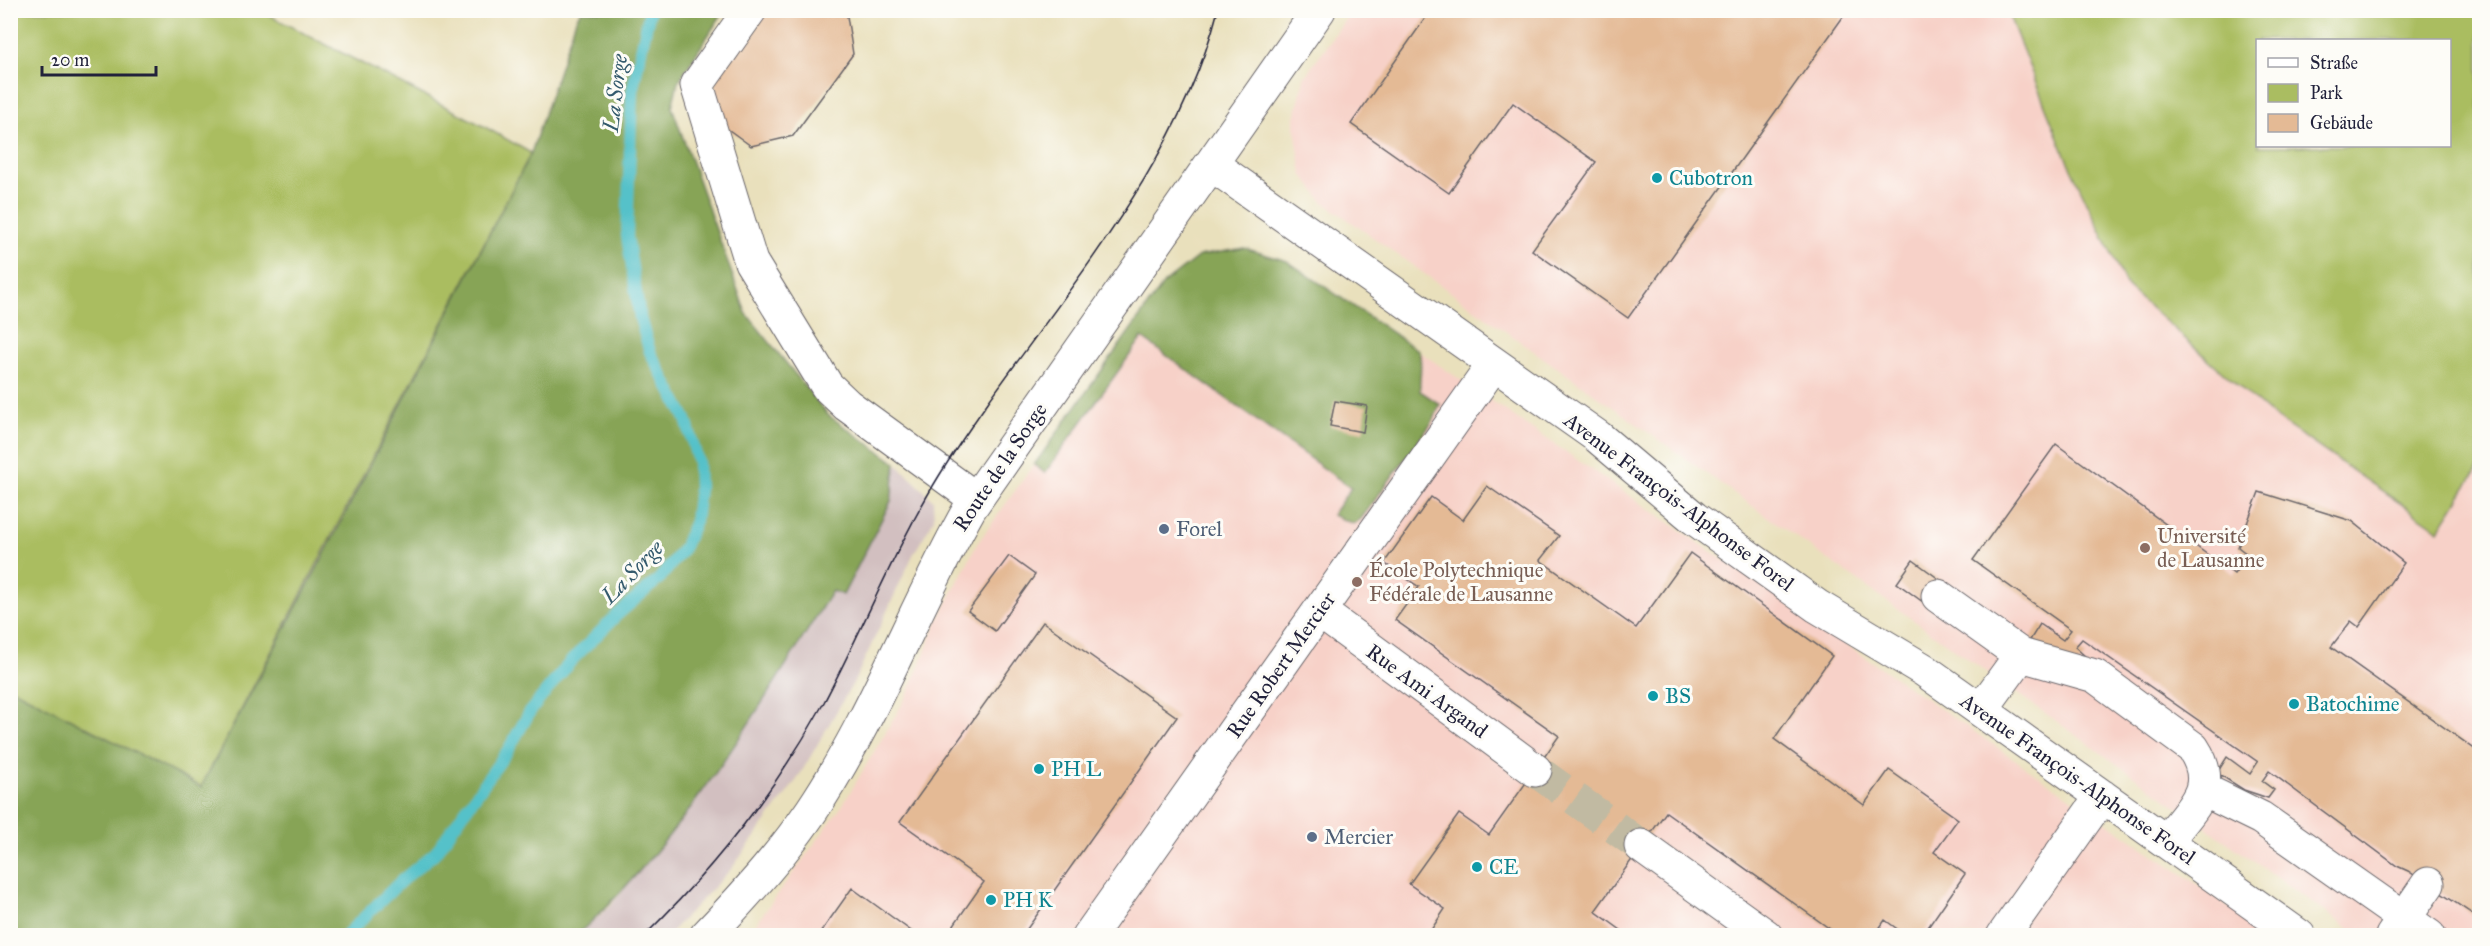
<svg xmlns="http://www.w3.org/2000/svg" width="2490" height="946" font-family="'IM FELL Great Primer',serif">
<style>
.built{fill:#f7d1c8;fill-rule:evenodd}
.industrial{fill:#d2bfc0}
.green{fill:#aabd61;stroke:#66704e;stroke-width:1.5;fill-rule:evenodd}
.forest{fill:#87a457;stroke:#546349;stroke-width:1.5}
.lines{fill:none;stroke-linecap:round;stroke-linejoin:round}
.stream{stroke:#54c1c9;stroke-width:12}
.building{fill:#e4ba95}
.minor-tunnel{stroke:#c1baa2;stroke-width:33;stroke-dasharray:33 16;stroke-linecap:butt}
.minor-casing{stroke:#686468;stroke-width:35}
.minor{stroke:#fff;stroke-width:33}
.tram{stroke:#22223b;stroke-width:1.5}
.culture-dot{fill:#0f9aa8;stroke:#fdfcf7;stroke-width:2}
.service-dot{fill:#5c6f8a;stroke:#fdfcf7;stroke-width:2}
.education-dot{fill:#8d6e63;stroke:#fdfcf7;stroke-width:2}
.labels{text-anchor:middle;dominant-baseline:central;stroke-width:6;stroke-linejoin:round;paint-order:stroke}
.culture-label{font-size:21px;fill:#0d838f;stroke:#fdfcf7;text-anchor:start}
.street-label{font-size:21px;fill:#22223b;stroke:#fdfcf7}
.service-label{font-size:21px;fill:#4e5e75;stroke:#fdfcf7;text-anchor:start}
.education-label{font-size:21px;fill:#785e54;stroke:#fdfcf7;text-anchor:start}
.water-label{font-size:22px;font-style:italic;fill:#345a6d;stroke:#fdfcf7}
</style>
<rect width="100%" height="100%" fill="#fdfcf7"/>
<filter id="ink" filterUnits="userSpaceOnUse"><feTurbulence type="fractalNoise" baseFrequency=".0167" numOctaves="2"/><feDisplacementMap in="SourceGraphic" scale="12" xChannelSelector="R" yChannelSelector="G"/><feConvolveMatrix kernelMatrix="1 2 1 2 8 2 1 2 1" color-interpolation-filters="sRGB"/></filter>
<filter id="wash" filterUnits="userSpaceOnUse"><feTurbulence type="fractalNoise" baseFrequency=".008" numOctaves="4" result="noise"/><feDisplacementMap in="SourceGraphic" scale="24" xChannelSelector="R" yChannelSelector="G"/><feGaussianBlur stdDeviation="1.35" result="paint"/><feColorMatrix in="noise" values="0 0 0 0 0 0 0 0 0 0 0 0 0 0 0 0 0 1.4 0 .05"/><feComposite in="paint" operator="in"/></filter>
<g filter="url(#wash)">
<rect width="100%" height="100%" fill="#e9e0bc"/>
<!-- built -->
<path class="built" d="M1351,11H2479V935H2358L1323,202L1302,174L1294,122L1304,78ZM2258,40H2450V146H2258Z
M1244,248L1287,261L2271,935L747,936L842,806L907,696L938,620L977,544L1164,283L1199,256Z"/>
<!-- industrial -->
<path class="industrial" d="M896,463L933,500L934,519L913,555L856,678L798,778L732,868L668,935L577,936L610,906L673,832L725,760L832,590L843,595L891,501Z"/>
<!-- green -->
<path class="green" d="M10,11H261L485,127L531,153L201,787L11,688Z
M2007,11H2479V467L2439,530L2269,413L2127,287L2067,160ZM2258,40H2450V146H2258Z"/>
<!-- forest -->
<path class="forest" d="M581,11H724L678,82L672,107L746,313L828,415L896,463L891,501L843,595L832,591C756,712 684,838 577,935H11V688L201,787L322,559L531,153L576,19Z
M1244,248L1287,261L1419,351C1423,364 1419,377 1420,391L1440,404L1434,420L1361,519L1354,524L1332,515L1351,488L1142,338L1045,473L1034,465L1164,283L1199,256Z"/>
<g class="lines">
<!-- stream -->
<path class="stream" d="M345,936L401,881L435,853L508,750L531,710L571,661L617,615L660,578L683,549L695,521L699,489L698,462L686,419L650,352L640,318L627,236L632,92L650,10"/>
</g>
<g id="blocks">
<!-- building -->
<path class="building" d="M765,10H846L853,54L793,136L751,146L714,119L715,79Z
M1431,10H1848L1628,318L1532,250L1596,162L1513,103L1449,193L1351,124Z
M1335,401L1367,406L1363,432L1330,426Z
M2056,444L2234,574L2248,555L2238,547L2259,492L2352,521L2404,563L2359,627L2351,621L2331,647L2480,753V919L2408,871L2397,866L2269,771L2262,781L2274,790L2268,798L2244,790L2217,773L2227,757L2250,774L2258,762L2082,639L2075,647L2085,656L2078,665L2030,640L2040,624L2063,640L2071,630L1973,560Z
M1487,486L1559,536L1540,560L1636,628L1690,553L1832,656L1774,739L1864,805L1889,770L1958,819L1934,852L1965,874L1922,936H1907L1885,920L1874,936H1840L1666,812L1595,911L1625,933L1624,936H1427L1445,909L1409,884L1459,814L1489,835L1559,736L1395,620L1419,587L1384,563L1431,497L1463,520Z
M1009,556L1035,575L995,631L968,611Z
M1913,560L1943,582L1927,605L1897,583Z
M1043,622L1177,717L1022,936H946L984,882L900,822Z
M852,888L918,936H818Z"/>
</g>
</g>
<g filter="url(#ink)">
<use href="#blocks" fill-opacity="0" stroke="#686468" stroke-width="1.5"/>
<g class="lines">
<!-- minor-tunnel -->
<path class="minor-tunnel" d="M1535,770L1641,846"/>
<!-- minor casing -->
<g class="minor-casing">
<path id="minor" d="M750,10L697,85L751,262L827,386L847,405L976,499
M1211,164L1598,437L1694,518L1817,606L1924,670L2299,936
M1938,596L2021,655L1981,710
M1319,611L1535,770
M2021,655L2095,676L2193,748C2220,789 2190,808 2167,841
M2204,790L2261,818L2429,936
M1641,846L1766,936
M706,936C742,899 783,853 812,810C875,716 914,607 970,508L1319,10
M1089,936L1494,364
M2003,936L2102,796
M2392,936L2428,884"/>
</g>
<!-- minor -->
<use href="#minor" class="minor"/>
<!-- tram -->
<path class="tram" d="M644,936C714,868 775,791 822,706C863,630 894,549 939,476C1033,323 1172,188 1218,10"/>
</g>
</g>
<!-- markers -->
<g class="culture-dot">
<circle cx="1657" cy="178" r="6"/>
<circle cx="1653" cy="696" r="6"/>
<circle cx="2294" cy="704" r="6"/>
<circle cx="1039" cy="769" r="6"/>
<circle cx="1477" cy="867" r="6"/>
<circle cx="991" cy="900" r="6"/>
</g>
<g class="service-dot">
<circle cx="1164" cy="529" r="6"/>
<circle cx="1312" cy="837" r="6"/>
</g>
<g class="education-dot">
<circle cx="2145" cy="548" r="6"/>
<circle cx="1357" cy="582" r="6"/>
</g>
<g class="labels">
<!-- culture labels -->
<g class="culture-label">
<text x="1669" y="178">Cubotron</text>
<text x="1665" y="696">BS</text>
<text x="2306" y="704">Batochime</text>
<text x="1051" y="769">PH L</text>
<text x="1489" y="867">CE</text>
<text x="1003" y="900">PH K</text>
</g>
<!-- street labels -->
<g class="street-label">
<text transform="translate(1000 467) rotate(-56)">Route de la Sorge</text>
<text transform="translate(1679 502) rotate(37)">Avenue François-Alphonse Forel</text>
<text transform="translate(1281 665) rotate(-55)">Rue Robert Mercier</text>
<text transform="translate(1427 691) rotate(36)">Rue Ami Argand</text>
<text transform="translate(2078 779) rotate(35)">Avenue François-Alphonse Forel</text>
</g>
<!-- service labels -->
<g class="service-label">
<text x="1176" y="529">Forel</text>
<text x="1324" y="837">Mercier</text>
</g>
<!-- education labels -->
<g class="education-label">
<text x="2157" y="536">Université<tspan x="2157" dy="24">de Lausanne</tspan></text>
<text x="1369" y="570">École Polytechnique<tspan x="1369" dy="24">Fédérale de Lausanne</tspan></text>
</g>
<!-- water labels -->
<g class="water-label">
<text transform="translate(615 93) rotate(-83)">La Sorge</text>
<text transform="translate(632 572) rotate(-46)">La Sorge</text>
</g>
</g>
<!-- margin -->
<rect width="2490" height="946" fill="none" stroke="#fdfcf7" stroke-width="36"/>
<!-- legend -->
<rect x="2256" y="39" width="195" height="108" fill="#fdfcf7" stroke="#a5a5ac" stroke-width="1.5"/>
<rect x="2268" y="58" width="30" height="9" fill="#ffffff" stroke="#a5a5ac" stroke-width="1.5"/>
<text x="2310" y="69" font-size="18" fill="#22223b">Straße</text>
<rect x="2268" y="84" width="30" height="18" fill="#aabd61" stroke="#a5a5ac" stroke-width="1.5"/>
<text x="2310" y="99" font-size="18" fill="#22223b">Park</text>
<rect x="2268" y="114" width="30" height="18" fill="#e4ba95" stroke="#a5a5ac" stroke-width="1.5"/>
<text x="2310" y="129" font-size="18" fill="#22223b">Gebäude</text>
<!-- scale -->
<path d="M42 66v9h114v-9" fill="none" stroke="#22223b" stroke-width="3"/>
<text x="51" y="66" font-size="18" fill="#22223b" stroke="#fdfcf7" stroke-width="4.5" paint-order="stroke">20 m</text>
</svg>
